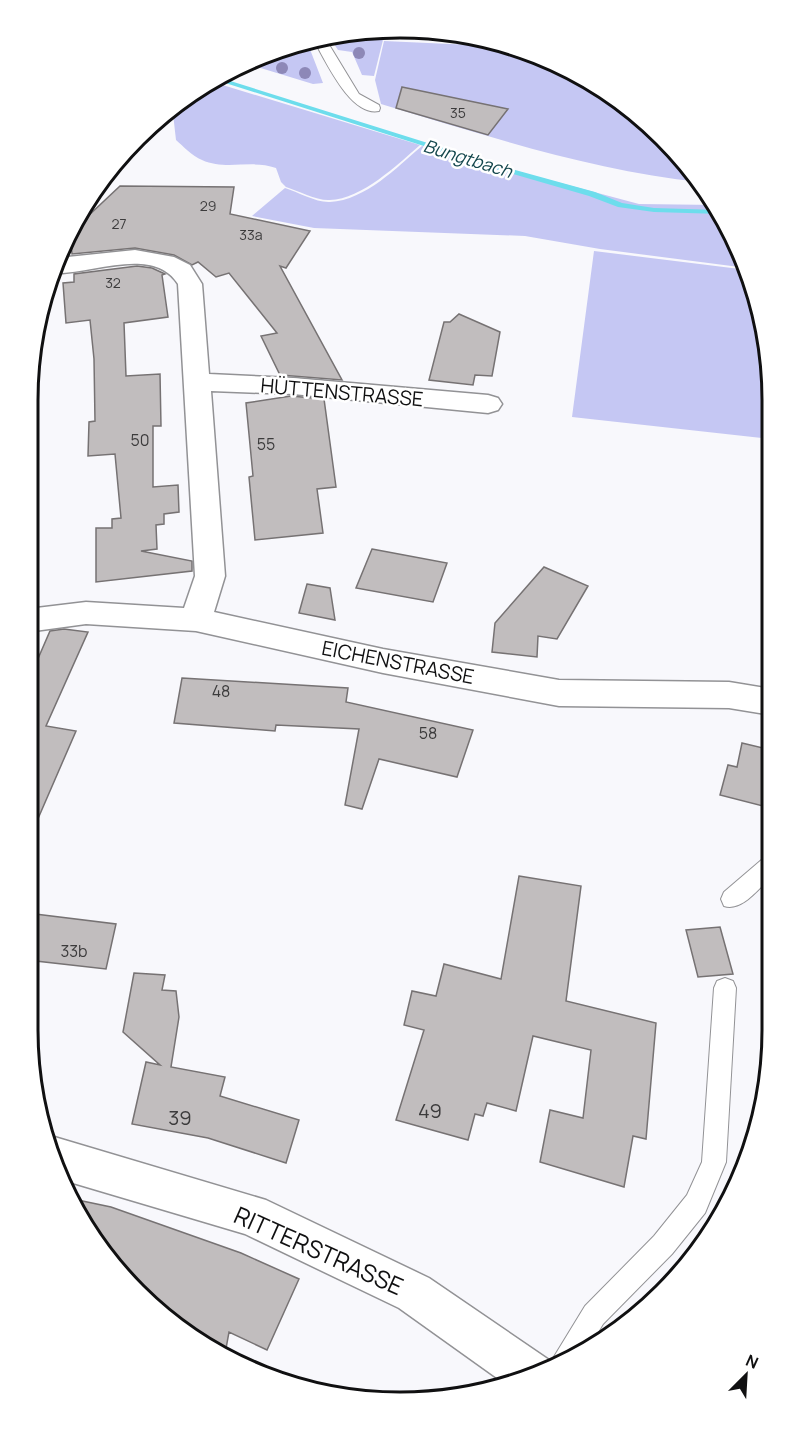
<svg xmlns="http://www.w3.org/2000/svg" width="800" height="1429" font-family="Manrope,sans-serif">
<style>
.green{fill:#c5c7f3}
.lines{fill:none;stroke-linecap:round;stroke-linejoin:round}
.stream{fill:#6dddec;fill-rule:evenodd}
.building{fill:#c1bdbe;stroke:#767273;stroke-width:1.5}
.lane-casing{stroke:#929295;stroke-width:2}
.street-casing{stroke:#929295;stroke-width:3}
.secondary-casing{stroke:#929295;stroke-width:3}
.lane{fill:#fff;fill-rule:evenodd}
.street{fill:#fff;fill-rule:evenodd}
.secondary{fill:#fff;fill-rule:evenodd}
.tree{fill:#8d88b7}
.labels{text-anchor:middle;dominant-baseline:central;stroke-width:5;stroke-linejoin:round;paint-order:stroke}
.far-number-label{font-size:14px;fill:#3c3b3c}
.number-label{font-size:16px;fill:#3c3b3c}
.far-water-label{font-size:18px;font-style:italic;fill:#14474d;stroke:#fff}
.street-label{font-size:20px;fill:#101011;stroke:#fff}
.near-number-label{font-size:20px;fill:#3c3b3c}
.near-street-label{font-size:24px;fill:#101011;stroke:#fff}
.rim{fill:none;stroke:#101011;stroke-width:3}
</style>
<rect width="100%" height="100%" fill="#f8f8fc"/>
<!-- green -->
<path class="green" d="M365,36L383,40L374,76L362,75L352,52L338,50L330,38Z
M306,39L323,83L313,84L251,65Z
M384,41L494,46L587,77L664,136L701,182C592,171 485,135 381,104L375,80Z
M216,83L420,145C397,165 362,199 330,200C317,201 299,191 286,187L281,182L276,168C252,159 226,171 202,160C192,156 183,146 176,140L172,105Z
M422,146L639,204L716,205L747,268L600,249L525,236L314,228L252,216L285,188C298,192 317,203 330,202C366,200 397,167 422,146Z
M594,251L748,270L753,280L770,352V439L572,417Z"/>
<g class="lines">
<!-- stream -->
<path class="stream" d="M224,79L501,166L595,192L622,203L654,208L719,210L721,214L654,212L618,207L589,196L496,169L219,81Z"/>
</g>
<!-- building -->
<path class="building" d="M402,87L508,109L488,135L396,108Z
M120,186L234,187L230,214L310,231L286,268L280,266L342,380L280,375L261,336L277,333L229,273L216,277L198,262L192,265L174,255L135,248L72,254L70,233Z
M137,266L152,268L165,274L162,275L168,317L124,323L126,376L160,374L161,426H153V487L178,485L179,512L164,514V524L156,525L157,549L141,551L192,561V571L96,582V528H112V519L121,518L115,454L88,456L89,422L95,421L94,359L90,320L66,323L63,283L74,282V274Z
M459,314L500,332L492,376L475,375L473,385L429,380L444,322H450Z
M291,396L324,399L336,487L317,489L323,533L255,540L249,477L253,476L246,403Z
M372,549L447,563L433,602L356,588Z
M544,567L588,586L557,639L538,636L537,657L492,652L495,623Z
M307,584L330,588L335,620L299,613Z
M64,629L88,632L46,726L76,731L27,844V684L50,631Z
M182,678L348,688L346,702L473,730L457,777L379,759L362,809L345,805L359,729L276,725L275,731L174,723Z
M742,743L771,750V808L720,795L728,765L737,767Z
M519,876L581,886L566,1001L656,1023L646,1139L633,1136L624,1187L540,1162L550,1110L583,1118L591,1050L533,1036L516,1111L487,1103L483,1116L475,1114L468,1140L396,1120L424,1030L404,1025L412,991L436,996L444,964L501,979Z
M27,913L116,924L106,969L27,960Z
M720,927L733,974L698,977L686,930Z
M134,973L165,975L162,990L176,991L179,1017L171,1067L225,1077L220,1096L299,1120L286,1163L208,1138L132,1124L146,1062L160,1065L123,1032Z
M73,1199L111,1207L241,1253L299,1279L267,1350L229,1332L225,1354L192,1339L104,1256Z"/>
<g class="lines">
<!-- lane casing -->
<g class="lane-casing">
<path id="lane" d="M325,38L359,94L379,105L380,108L379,111C350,117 325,59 313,39Z
M772,854V876C759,888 742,912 724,906L721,899L724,892L765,857Z
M725,978L733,981L736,988L726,1162L705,1213L672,1254L603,1324L591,1344L554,1366L552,1360L585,1306L654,1236L687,1195L702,1162L714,988L717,981Z"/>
</g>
<!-- street casing -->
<g class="street-casing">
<path id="street" d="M135,250L174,257L190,265L202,284L209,374L293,378L488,395L498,398L502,404L498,410L488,413L293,394L211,391L225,576L214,612L383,649L559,680L729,682L771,689V715L729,708L559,706L383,673L196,631L86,624L27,632L28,609L86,602L184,608L195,576L178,284C153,244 88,276 52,273L58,258Z"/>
</g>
<!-- secondary casing -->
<g class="secondary-casing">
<path id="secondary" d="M51,1136L266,1200L429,1278L549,1360L552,1368L542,1374L504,1383L399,1308L245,1234L63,1180L47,1149L45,1138Z"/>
</g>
<!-- lane -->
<use href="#lane" class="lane"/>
<!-- street -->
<use href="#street" class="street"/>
<!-- secondary -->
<use href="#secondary" class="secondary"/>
</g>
<!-- trees -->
<g class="tree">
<circle cx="359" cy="53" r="6"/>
<circle cx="282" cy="68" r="6"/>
<circle cx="305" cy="73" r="6"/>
</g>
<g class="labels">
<!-- far-number labels -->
<g class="far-number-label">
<text x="458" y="112">35</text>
<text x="208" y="205">29</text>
<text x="119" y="223">27</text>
<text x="251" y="234">33a</text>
<text x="113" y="282">32</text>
</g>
<!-- number labels -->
<g class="number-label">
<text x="140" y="440">50</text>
<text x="266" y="444">55</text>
<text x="221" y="691">48</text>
<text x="428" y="733">58</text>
<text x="74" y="951">33b</text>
</g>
<!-- far-water labels -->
<g class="far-water-label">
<text transform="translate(468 158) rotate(17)">Bungtbach</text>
</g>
<!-- street labels -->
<g class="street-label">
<text transform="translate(342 392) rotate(5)">HÜTTENSTRASSE</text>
<text transform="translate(398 662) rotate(11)">EICHENSTRASSE</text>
</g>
<!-- near-number labels -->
<g class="near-number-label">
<text x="430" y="1110">49</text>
<text x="180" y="1117">39</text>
</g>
<!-- near-street labels -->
<g class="near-street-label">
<text transform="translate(319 1250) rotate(24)">RITTERSTRASSE</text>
</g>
</g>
<!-- crop -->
<path d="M0 0H800V1429H0ZM400 38H400A362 362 0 0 1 762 400V1030A362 362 0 0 1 400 1392H400A362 362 0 0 1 38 1030V400A362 362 0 0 1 400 38Z" fill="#fff" fill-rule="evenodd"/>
<path class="rim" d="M400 38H400A362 362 0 0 1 762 400V1030A362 362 0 0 1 400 1392H400A362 362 0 0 1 38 1030V400A362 362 0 0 1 400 38Z"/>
<!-- north arrow -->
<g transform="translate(746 1375) rotate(24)" stroke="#ffffff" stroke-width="4.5" paint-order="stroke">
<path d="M0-4.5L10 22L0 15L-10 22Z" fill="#101011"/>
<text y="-9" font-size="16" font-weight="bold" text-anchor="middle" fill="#101011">N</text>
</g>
</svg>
